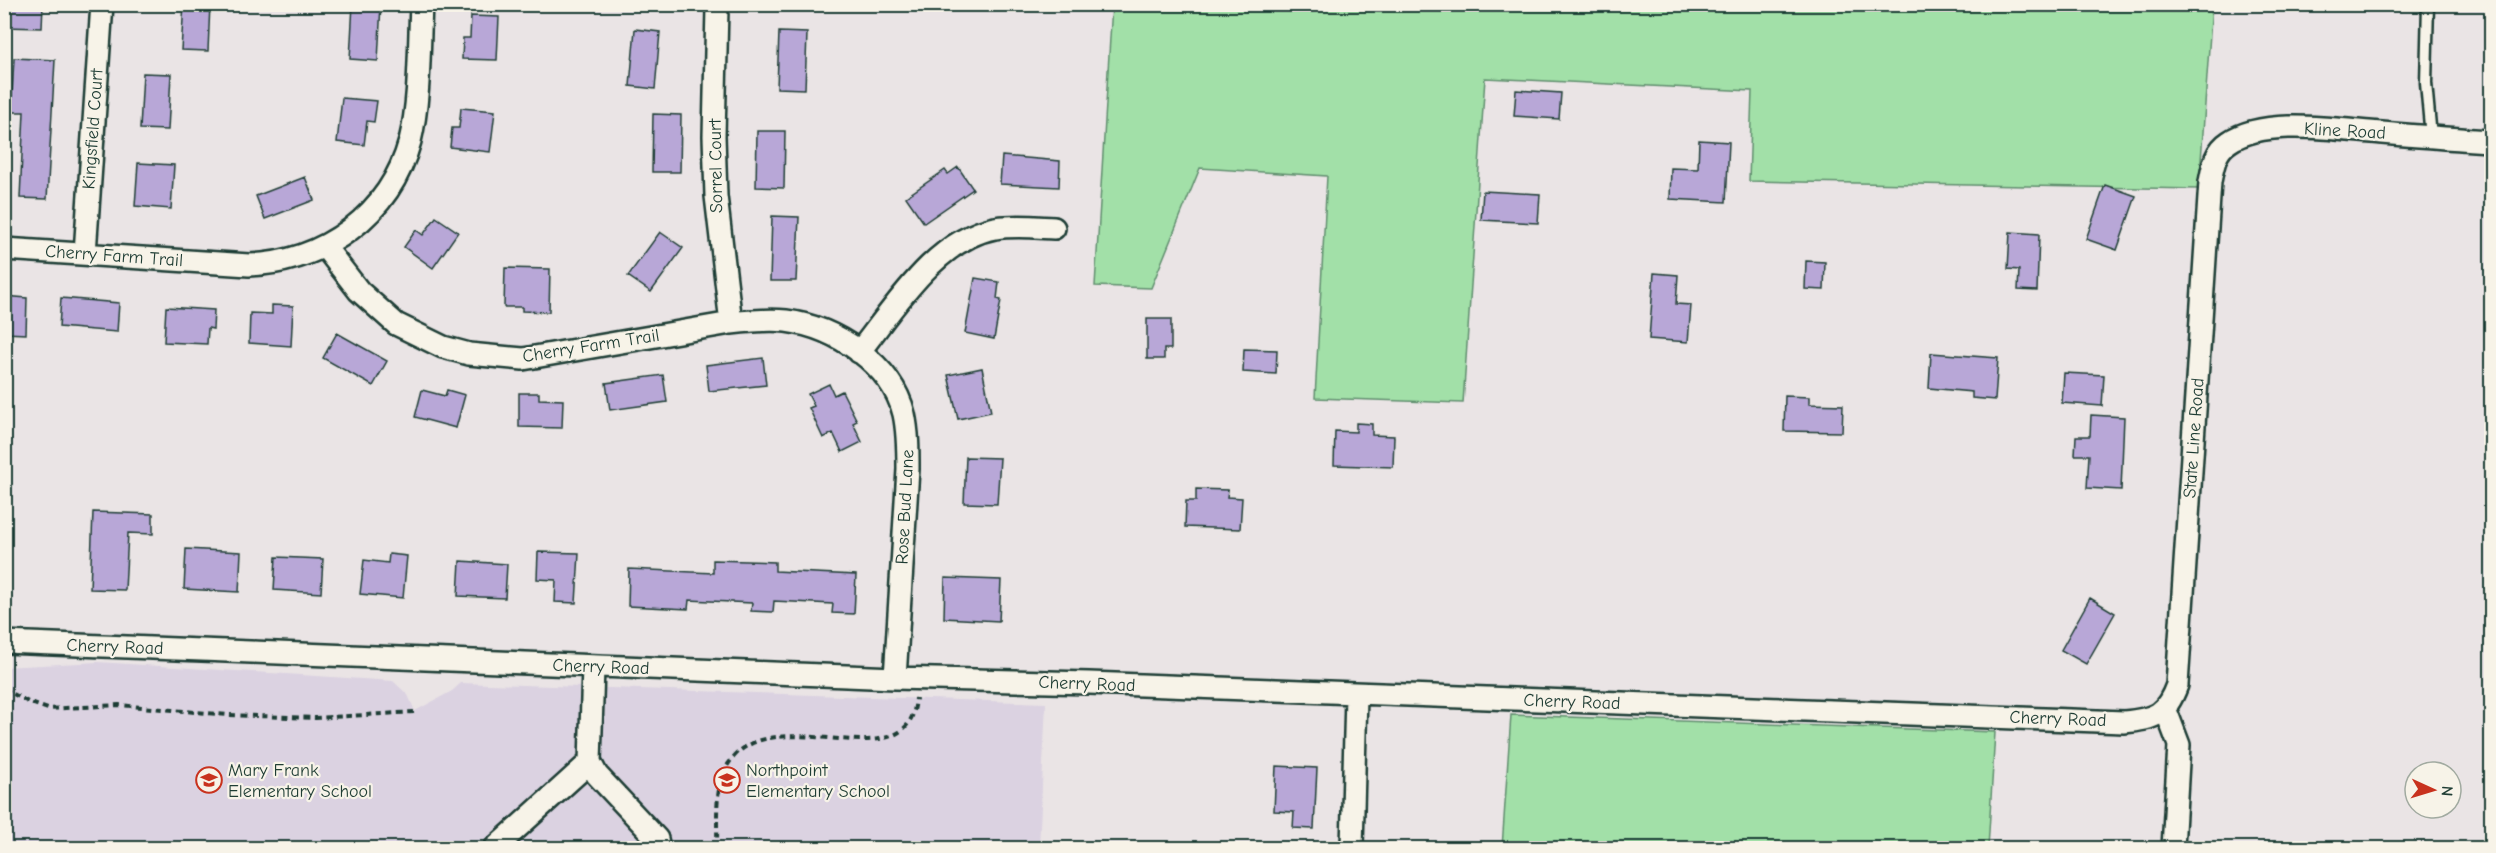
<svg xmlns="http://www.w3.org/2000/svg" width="2496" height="853" font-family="'Comic Neue',sans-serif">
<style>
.built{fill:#dbd2e1}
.green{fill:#a2e0a8;stroke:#608e6e;stroke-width:1.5}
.building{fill:#b8a7d7;stroke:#1f3d34;stroke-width:1.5}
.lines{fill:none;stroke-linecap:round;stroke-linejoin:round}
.service-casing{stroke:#1f3d34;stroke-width:15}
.minor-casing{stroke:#1f3d34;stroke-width:26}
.path{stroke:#1f3d34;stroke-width:4;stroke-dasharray:6 4.5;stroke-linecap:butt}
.service{stroke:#f7f3e8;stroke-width:10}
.minor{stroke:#f7f3e8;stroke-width:21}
.labels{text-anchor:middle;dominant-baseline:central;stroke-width:4.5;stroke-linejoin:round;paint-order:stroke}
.street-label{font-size:18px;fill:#1f3d34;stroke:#f7f3e8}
.poi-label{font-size:18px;fill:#1f3d34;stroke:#f7f3e8;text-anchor:start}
</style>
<rect width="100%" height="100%" fill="#eae4e5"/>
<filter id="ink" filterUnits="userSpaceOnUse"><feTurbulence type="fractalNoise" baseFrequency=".0167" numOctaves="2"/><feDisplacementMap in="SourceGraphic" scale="12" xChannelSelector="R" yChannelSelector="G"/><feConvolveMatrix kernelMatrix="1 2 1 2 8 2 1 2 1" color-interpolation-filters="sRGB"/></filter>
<g filter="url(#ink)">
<!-- built -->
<path class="built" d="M98,662L393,681L408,695L415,711L452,691L461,683L1046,703L1039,848H5L4,667Z"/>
<!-- green -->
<path class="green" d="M1112,5H2212L2199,189L1749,181L1752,91L1485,78L1463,403L1315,398L1327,176L1200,168L1151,288L1095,286Z
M1511,715L1995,732L1988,848H1502Z"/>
<!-- building -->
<path class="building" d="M12,4H43L42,28L4,27V6H11Z
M184,4H210L208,51L181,50Z
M353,4H381L378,61L350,59Z
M471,16L499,17L497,60L462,59L463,38H470Z
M635,29L660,32L655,89L630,86Z
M779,32L807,33L805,89L777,88Z
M14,58L55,60L47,199L20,198L24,112H11Z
M143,73L171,74L168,130L140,129Z
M1516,90L1561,93L1559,119L1514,116Z
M342,98L377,101L374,122L367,121L364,145L337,142Z
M461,108L495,111L490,152L450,147L452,128H459Z
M653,114L681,115L680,172H652Z
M757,131H785L784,188L756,187Z
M1699,140L1729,142L1726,202L1670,199L1671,168L1698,169Z
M1002,156L1060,161L1059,187L1000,184Z
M138,163L174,165L171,209L135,206Z
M958,167L973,189L924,223L906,197L945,170L948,174Z
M305,177L314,200L265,219L256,196Z
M2105,185L2136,196L2117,250L2086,239Z
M1483,191L1540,194L1538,223L1481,220Z
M772,216L799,217L796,281H770Z
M436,217L458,232L433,268L404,247L416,230L423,235Z
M660,232L683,248L651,292L628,276Z
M2010,232L2039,234L2037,291L2018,290L2019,270L2008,269Z
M1806,261L1825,262L1824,290L1805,289Z
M505,268L550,269L549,312L522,311V307H504Z
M1654,273L1678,275L1676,304L1691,305L1688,342L1649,339Z
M975,278L999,282L997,299L1001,300L994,339L965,333Z
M4,296L27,298L26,334L4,333Z
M61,298L119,303L117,332L59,327Z
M272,305L293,306L291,346L249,343L250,313L272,314Z
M166,307L214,310L213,329L208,328L207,344L164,342Z
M1147,319H1171V349H1164V359H1147Z
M337,333L387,361L373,386L323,358Z
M1244,349L1277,350L1276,374L1243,372Z
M1931,353L1998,358L1995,400L1972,398V392L1929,388Z
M763,358L766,385L709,391L706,365Z
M982,368L991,412L958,419L948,375Z
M2064,373L2104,375L2102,406L2062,403Z
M663,375L667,402L610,410L606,383Z
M829,384L834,395L842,391L857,421L853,423L862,442L842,452L833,433L823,438L809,408L814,406L808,394Z
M422,390L445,396L447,390L465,395L456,428L415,417Z
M519,393H539V399L563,400L562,428L519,427Z
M1785,396L1809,397V404L1843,405L1842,432L1784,431Z
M2091,415L2124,417L2121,490L2087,488L2089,455H2075L2076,436H2090Z
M1356,423L1372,424V435L1394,436L1393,467L1334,465L1335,431L1356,432Z
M966,457L1000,458L997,504L964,503Z
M1196,489L1228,490L1227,497L1242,498L1240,529L1185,527L1186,501H1196Z
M93,512L153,514V534L128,533L125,590L90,589Z
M186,549L241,552L239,592L184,589Z
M538,552L579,553L576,603L555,602L556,580L537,579Z
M389,554L407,556L403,598L360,594L364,560L388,563Z
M276,557L323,559L321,593L274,590Z
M713,560L775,562V571L856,575L854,614L832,613L833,604L774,601L773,612L751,611L752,603L689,600L688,609L628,606L629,569L713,573Z
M460,561L507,564L505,598L458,596Z
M945,578L1001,580L999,621L944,618Z
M2090,598L2115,613L2086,664L2061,650Z
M1276,766L1317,768L1314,829L1293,828L1294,812L1274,811Z"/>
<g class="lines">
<!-- service casing -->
<g class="service-casing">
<path id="service" d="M2428,4L2426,83L2431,137"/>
</g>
<!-- minor casing -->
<g class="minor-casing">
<path id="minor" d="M717,8L714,136L716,196L731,323
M325,247L359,291L396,324L443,347L469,354L523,359L731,323C749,321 768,319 786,321C835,327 892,364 904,414C908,432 908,450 908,469L895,678
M4,249L249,265C324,262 390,215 410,141C420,101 419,47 421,4
M85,253L102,4
M859,352C894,308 936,239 995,228C1015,225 1034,227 1054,228
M4,642L895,678L1089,683L2124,722C2155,719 2166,715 2177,685L2210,182C2213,166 2215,151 2229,142C2265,117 2339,130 2382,133C2418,136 2455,139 2492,141
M593,667L590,762L597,775L657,839L659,848
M2165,708L2179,745L2173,848
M495,848L590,762
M1352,848L1356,695"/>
</g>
<!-- path -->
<path class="path" d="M4,689L28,702L48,709L119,705L228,715L316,718L414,712
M717,848C718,822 713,786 729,763C773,696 910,787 916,698"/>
<!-- service -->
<use href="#service" class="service"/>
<!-- minor -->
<use href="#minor" class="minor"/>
</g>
</g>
<!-- icons -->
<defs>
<g id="school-ring" transform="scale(1.35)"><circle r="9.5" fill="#f7f3e8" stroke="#c8321e" stroke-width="1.5"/><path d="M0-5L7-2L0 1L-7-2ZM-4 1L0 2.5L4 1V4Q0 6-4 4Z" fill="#c8321e"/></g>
</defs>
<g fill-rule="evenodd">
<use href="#school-ring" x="209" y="780"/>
<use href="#school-ring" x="727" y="780"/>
</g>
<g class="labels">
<!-- street labels -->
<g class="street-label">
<text transform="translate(93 129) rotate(-86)">Kingsfield Court</text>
<text transform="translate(2345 131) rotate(3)">Kline Road</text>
<text transform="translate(716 166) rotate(-91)">Sorrel Court</text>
<text transform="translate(114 256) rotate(4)">Cherry Farm Trail</text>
<text transform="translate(591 346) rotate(-9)">Cherry Farm Trail</text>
<text transform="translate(2194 438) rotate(-86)">State Line Road</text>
<text transform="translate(905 507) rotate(-87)">Rose Bud Lane</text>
<text transform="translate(115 647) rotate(2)">Cherry Road</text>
<text transform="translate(601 667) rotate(2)">Cherry Road</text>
<text transform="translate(1087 684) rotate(2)">Cherry Road</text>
<text transform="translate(1572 702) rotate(2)">Cherry Road</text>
<text transform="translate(2058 719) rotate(2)">Cherry Road</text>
</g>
<!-- poi labels -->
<g class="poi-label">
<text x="228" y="770">Mary Frank<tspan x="228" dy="21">Elementary School</tspan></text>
<text x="746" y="770">Northpoint<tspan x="746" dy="21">Elementary School</tspan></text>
</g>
</g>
<!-- margin -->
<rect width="2496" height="853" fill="none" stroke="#f7f3e8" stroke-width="24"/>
<rect x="12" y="12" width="2472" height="829" fill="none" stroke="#1f3d34" stroke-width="2" filter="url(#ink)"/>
<!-- north arrow -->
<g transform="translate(2433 790) rotate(94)"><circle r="28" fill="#f7f3e8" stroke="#a1aaa0" stroke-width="1.5"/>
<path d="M0-4.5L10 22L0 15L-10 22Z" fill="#c8321e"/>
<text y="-9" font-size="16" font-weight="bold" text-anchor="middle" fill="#1f3d34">N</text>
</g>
</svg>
